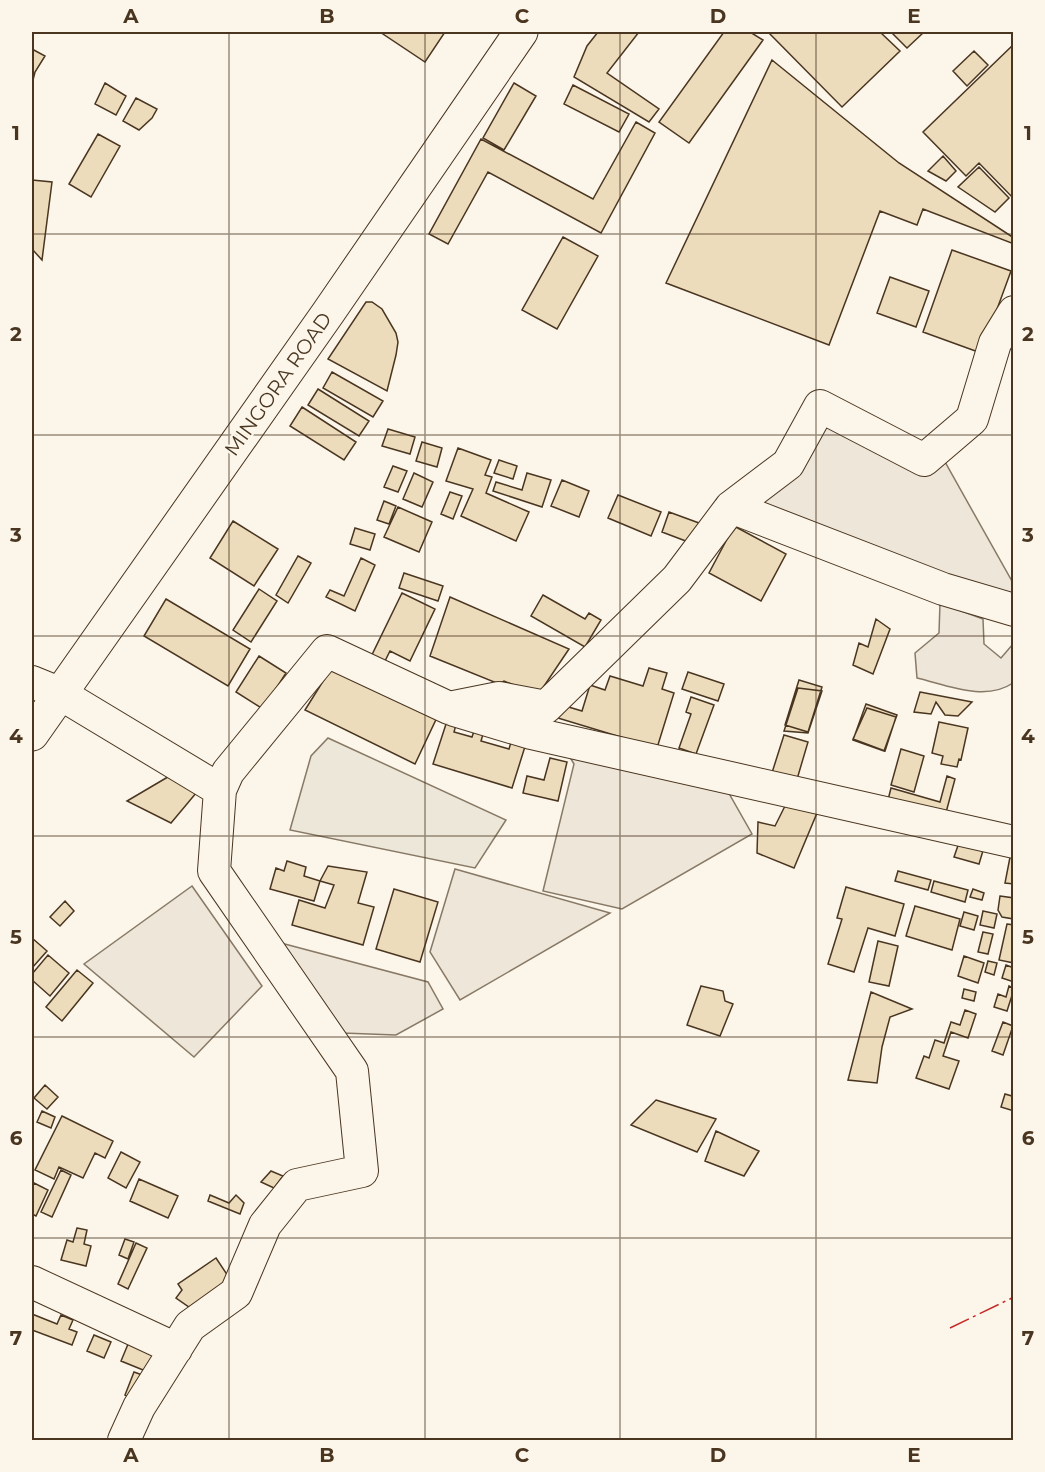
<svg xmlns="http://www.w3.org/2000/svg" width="1045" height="1472" font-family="Montserrat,sans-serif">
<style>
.green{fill:#ede6d9;stroke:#887966;stroke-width:1.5}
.parking{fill:#ede7d9;stroke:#887966;stroke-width:1.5}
.building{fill:#ecdcbc;stroke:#4a3520;stroke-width:1.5}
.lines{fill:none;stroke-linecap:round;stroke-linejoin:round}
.minor-casing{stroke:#4a3520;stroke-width:34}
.major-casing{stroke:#4a3520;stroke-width:35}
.minor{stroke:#fbf6e9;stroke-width:32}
.major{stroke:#fbf6e9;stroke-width:33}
.power{stroke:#c62828;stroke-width:1.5;stroke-dasharray:21 4.5 3 4.5;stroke-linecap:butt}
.grid{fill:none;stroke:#4a3520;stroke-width:1.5;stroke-opacity:0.55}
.labels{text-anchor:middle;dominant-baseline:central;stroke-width:4.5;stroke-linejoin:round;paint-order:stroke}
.street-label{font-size:20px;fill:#4a3520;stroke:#fbf6e9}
.neatline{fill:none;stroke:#4a3520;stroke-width:2}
.grid-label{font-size:20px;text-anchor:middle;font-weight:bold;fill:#4a3520}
</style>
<rect width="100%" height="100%" fill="#fbf6e9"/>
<!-- green -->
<path class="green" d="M822,424L945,462L1013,583V600L748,507Z
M940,603L983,619L984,644L1001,658L1013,644V683C985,702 947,685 917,678L915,653L939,633Z
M566,751L723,783L752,834L622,909L543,891L574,764Z
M455,869L610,913L460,1000L430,952Z
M192,886L262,986L194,1057L84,964Z
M281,943L428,982L443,1009L396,1035L342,1033Z"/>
<!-- parking -->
<path class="parking" d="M328,738L506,820L475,868L290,830L311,756Z"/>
<!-- building -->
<path class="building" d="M380,32H445L425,62Z
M598,32H639L607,73L659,109L649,122L574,77L587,46Z
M724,32H750L763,40L689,143L659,122Z
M768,32H880L900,51L842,107Z
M891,32H924L907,48Z
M1014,44V199L979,163L966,176L923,132Z
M32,49L45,56L35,72L33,80Z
M974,51L988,65L967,86L953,71Z
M772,60L899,163L1014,238V244L923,209L917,225L880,211L829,345L666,283Z
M105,83L126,96L116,115L95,104Z
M514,83L536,96L504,150L483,138Z
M573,85L629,114L619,132L564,104Z
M136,98L157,109L152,118L139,130L123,121Z
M636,122L655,133L601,233L488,172L448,244L429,234L481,139L593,199Z
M98,134L120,146L91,197L69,184Z
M943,156L956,171L946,181L928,171Z
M979,167L1009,198L995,212L958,187Z
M32,180L52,182L42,260L32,249Z
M563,237L598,256L557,329L522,310Z
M952,250L1011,271L981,353L923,332Z
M890,277L929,291L916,327L877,313Z
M366,302H372L382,309L396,333L398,342L396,355L387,391L328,359Z
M332,372L383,401L373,417L323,388Z
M318,389L369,421L359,436L308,405Z
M302,407L356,442L344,460L290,426Z
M388,429L415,437L410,454L382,446Z
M422,442L442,448L437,467L416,461Z
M458,448L491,460L485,475L492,477L486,493L529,512L516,541L461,516L473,489L446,481Z
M499,460L517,466L513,479L494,473Z
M393,466L407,471L398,492L384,487Z
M414,473L433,482L422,507L403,499Z
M527,473L551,480L542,507L493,491L496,482L522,490Z
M562,480L589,491L579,517L551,506Z
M450,492L462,496L453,519L441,514Z
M618,495L661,512L651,536L608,518Z
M384,501L396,506L389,524L377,520Z
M398,507L432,522L419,552L384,537Z
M669,512L699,523L691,543L662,532Z
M233,521L278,549L254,586L210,558Z
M734,526L786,554L761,601L709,573Z
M355,528L375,534L370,550L350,544Z
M298,556L311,563L288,603L276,595Z
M361,558L375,565L355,611L326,597L330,590L344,596Z
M404,573L443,586L438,601L399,588Z
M259,589L277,601L251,642L233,630Z
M402,593L435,609L410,661L390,651L381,669L368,663Z
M543,595L585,619L589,613L601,620L585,647L531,616Z
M450,597L569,649L538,695L504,681L499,684L430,656Z
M166,599L250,649L228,686L144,636Z
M876,619L890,629L873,674L853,665L859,643L868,647Z
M259,656L286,673L263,709L236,692Z
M335,662L440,711L415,764L305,710Z
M649,668L667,673L662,689L674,693L657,748L548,715L552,702L582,711L590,685L605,690L610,676L643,686Z
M688,672L724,684L718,701L682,689Z
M799,680L822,687L808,732L785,725Z
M798,688L822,691L808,733L784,731Z
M920,692L972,702L958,716L945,715L936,702L931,714L914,712Z
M691,697L714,705L696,754L679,748L691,714L686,712Z
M866,704L897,715L884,751L853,740Z
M867,708L896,717L885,751L853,739Z
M448,718L457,721L454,732L472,737L477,722L486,724L481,741L509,749L514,732L528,737L512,788L433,764Z
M939,722L968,728L961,760L959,759L957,767L941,764L943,756L932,753Z
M784,735L808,742L795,786L770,779Z
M901,749L924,756L914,792L891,785Z
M550,758L567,762L558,801L523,793L527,776L544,780Z
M178,771L202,786L171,823L127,801Z
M947,776L955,779L944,820L887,804L891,788L940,802Z
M785,806L817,813L794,868L757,853L758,822L775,826Z
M961,837L985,844L979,864L954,857Z
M1011,852L1014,853V884L1005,883Z
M287,861L306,867L304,876L320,881L314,901L270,889L276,868L284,871Z
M328,866L367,872L358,903L374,907L363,945L292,925L299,900L325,908L334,885L320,881Z
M898,871L931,880L928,890L895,881Z
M934,881L968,890L965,902L931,892Z
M846,887L904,904L895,936L868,928L854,972L828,964L842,919L837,918Z
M394,889L438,902L420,962L376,949Z
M973,889L984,893L982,900L970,897Z
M1000,896L1014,898V919L1002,917L998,910Z
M65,901L74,911L60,926L50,917Z
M915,906L960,919L952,950L906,936Z
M983,911L997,914L994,928L980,925Z
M964,912L978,916L974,930L960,926Z
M1007,924L1014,925V963L999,960Z
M983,932L993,934L988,954L978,952Z
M32,938L47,951L32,968Z
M878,941L898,946L889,986L869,982Z
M48,955L69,973L50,996L32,980V974Z
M964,956L984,963L978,983L958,976Z
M988,961L997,963L994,975L985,972Z
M1006,965L1014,968V982L1002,978Z
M77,970L93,983L62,1021L46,1007Z
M701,986L723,991L725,1001L733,1004L720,1036L687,1025Z
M1009,986L1014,989L1007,1011L994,1007L998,994L1006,997Z
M964,989L976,992L974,1001L962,998Z
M871,992L912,1009L890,1017L882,1047L877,1083L848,1080Z
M965,1010L976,1014L968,1038L951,1032L943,1056L959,1061L949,1089L916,1078L924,1056L929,1058L935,1040L944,1043L951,1022L960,1025Z
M1003,1022L1013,1026L1003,1055L992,1051Z
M45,1085L58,1097L47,1109L34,1098Z
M1014,1092V1111L1001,1107L1005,1094L1012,1096Z
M656,1100L716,1119L697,1152L631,1125Z
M42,1111L55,1117L51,1128L37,1122Z
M62,1116L113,1141L105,1158L95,1153L83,1178L59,1167L54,1179L35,1170Z
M716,1131L759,1151L744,1176L705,1161Z
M121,1152L140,1162L126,1188L108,1178Z
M61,1170L71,1175L52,1217L41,1212Z
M271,1171L283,1176L274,1188L261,1182Z
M139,1179L178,1196L168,1218L130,1201Z
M34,1183L48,1190L36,1216L32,1214V1187Z
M210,1195L229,1203L236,1195L244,1203L240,1214L208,1201Z
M77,1228L87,1230L84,1244L91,1246L86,1266L61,1260L67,1240L73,1242Z
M125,1239L134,1242L128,1259L119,1255Z
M136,1243L147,1248L128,1289L118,1284Z
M216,1258L230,1279L189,1307L176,1298L182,1290L178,1284Z
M32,1314L57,1324L61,1315L73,1320L69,1329L77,1332L72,1345L32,1330Z
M94,1335L111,1342L104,1358L87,1351Z
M131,1337L158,1348L148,1372L121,1361Z
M134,1372L145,1376L136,1399L125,1395Z"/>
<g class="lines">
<!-- minor casing -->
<g class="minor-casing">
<path id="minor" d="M731,507L788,464L820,406L924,460L972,419L995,343L1014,312
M32,682L59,693L220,790L228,772L327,651L449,708L499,698L546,707L677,579L731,507L943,589L1014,610
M454,710L531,733L1014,842
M32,1282L176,1349
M124,1440L139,1407L190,1326L236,1293L265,1225L297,1185L362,1171L352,1071L214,871L220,790"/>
</g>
<!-- major casing -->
<g class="major-casing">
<path id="major" d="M32,734L328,313L521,32"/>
</g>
<!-- minor -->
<use href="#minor" class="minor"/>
<!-- major -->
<use href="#major" class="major"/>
<!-- power -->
<path class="power" d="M950,1328L1014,1297"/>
</g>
<!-- grid -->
<path class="grid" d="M229,32V1440M425,32V1440M620,32V1440M816,32V1440M32,234H1014M32,435H1014M32,636H1014M32,836H1014M32,1037H1014M32,1238H1014"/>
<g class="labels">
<!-- street labels -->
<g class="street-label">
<text transform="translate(278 384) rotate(-55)">MINGORA ROAD</text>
</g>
</g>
<!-- border -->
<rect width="1045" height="1472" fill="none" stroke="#fbf6e9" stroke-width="66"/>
<rect x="33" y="33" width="979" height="1406" class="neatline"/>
<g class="grid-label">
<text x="131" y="23">A</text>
<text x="327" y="23">B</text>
<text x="522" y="23">C</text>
<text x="718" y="23">D</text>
<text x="914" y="23">E</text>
<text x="16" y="140">1</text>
<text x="1028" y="140">1</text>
<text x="16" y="341">2</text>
<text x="1028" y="341">2</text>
<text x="16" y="542">3</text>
<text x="1028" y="542">3</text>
<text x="16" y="743">4</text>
<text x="1028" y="743">4</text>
<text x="16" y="944">5</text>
<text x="1028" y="944">5</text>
<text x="16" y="1145">6</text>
<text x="1028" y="1145">6</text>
<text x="16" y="1345">7</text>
<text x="1028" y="1345">7</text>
<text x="131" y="1462">A</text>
<text x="327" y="1462">B</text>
<text x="522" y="1462">C</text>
<text x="718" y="1462">D</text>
<text x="914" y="1462">E</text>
</g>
</svg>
